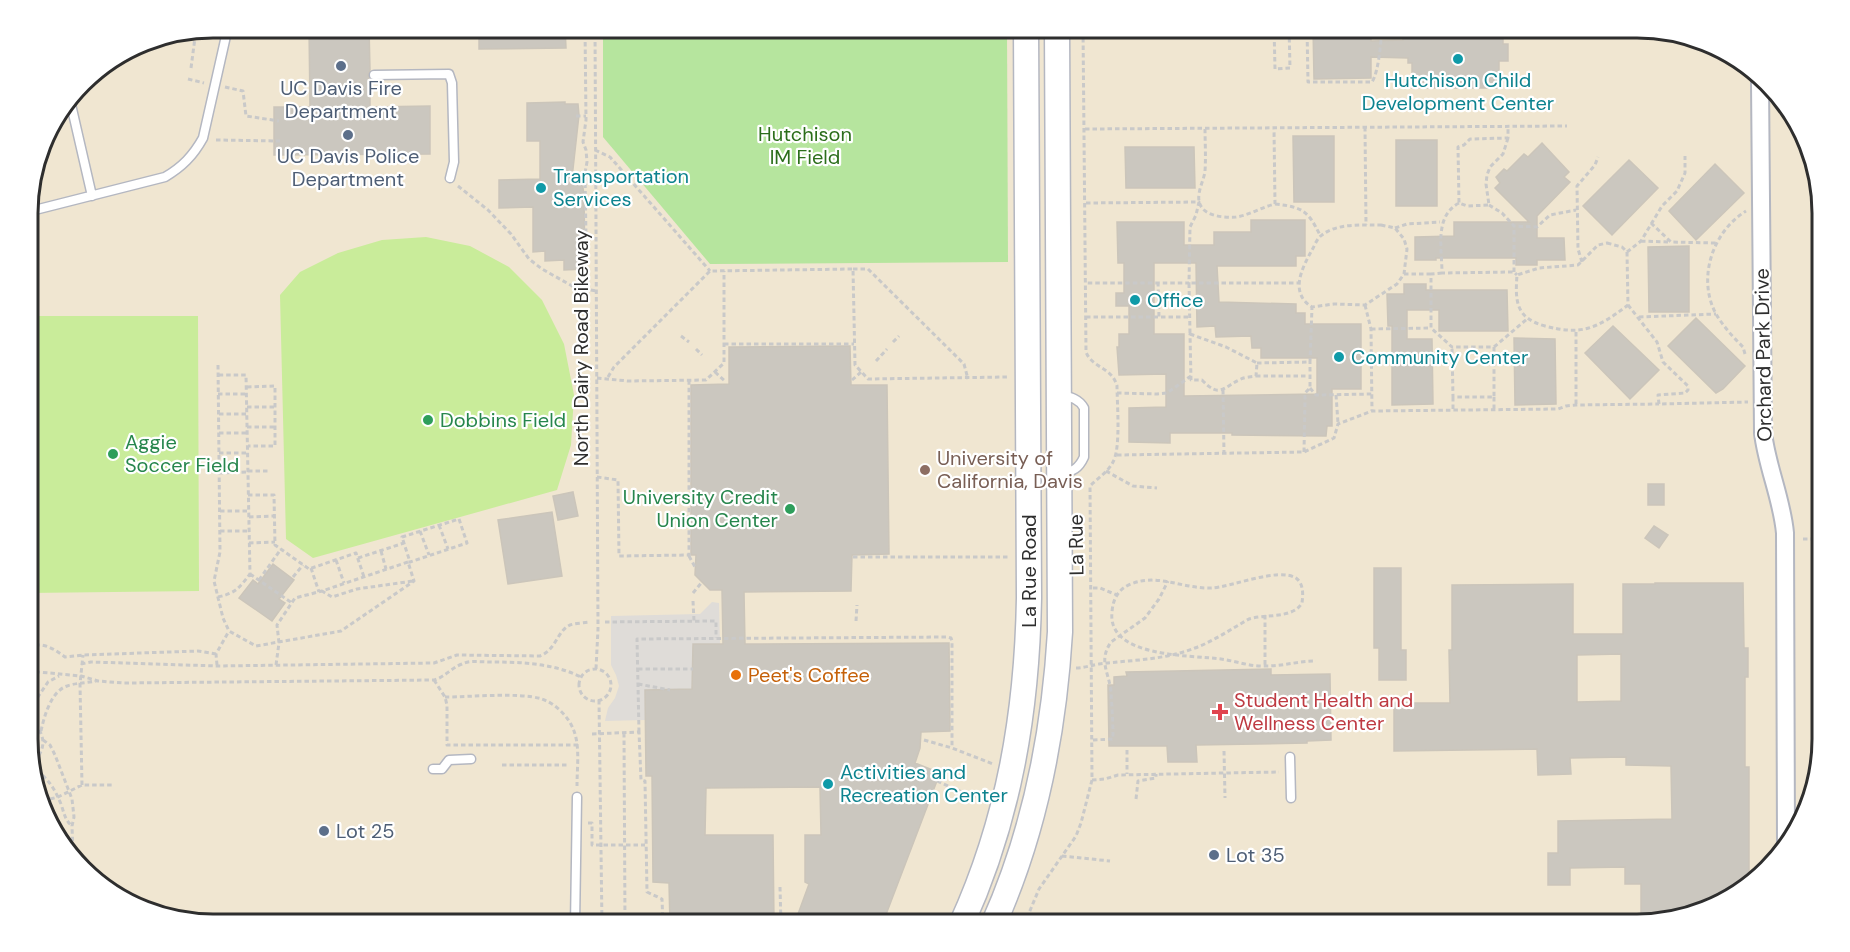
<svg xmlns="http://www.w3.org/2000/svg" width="1850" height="952" font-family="'DM Sans',sans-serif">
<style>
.education{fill:#f0e6d1}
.green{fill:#b6e59e}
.pitch{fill:#c9ec9a}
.plaza{fill:#dfdcd8}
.building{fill:#cbc7bf;stroke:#cbc5ba;stroke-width:1.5;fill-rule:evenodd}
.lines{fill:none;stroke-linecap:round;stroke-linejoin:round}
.service-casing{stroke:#b4b7c1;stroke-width:11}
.minor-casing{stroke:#b4b7c1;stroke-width:20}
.secondary-casing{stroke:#b4b7c1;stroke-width:27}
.path{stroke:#c9c9c9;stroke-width:3;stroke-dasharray:4.5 3;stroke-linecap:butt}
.service{stroke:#fff;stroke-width:8}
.minor{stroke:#fff;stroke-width:16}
.secondary{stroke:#fff;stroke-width:24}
.culture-dot{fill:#0f9aa8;stroke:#fff;stroke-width:2}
.service-dot{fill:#5c6f8a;stroke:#fff;stroke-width:2}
.leisure-dot{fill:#2e9e5b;stroke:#fff;stroke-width:2}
.education-dot{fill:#8d6e63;stroke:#fff;stroke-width:2}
.food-dot{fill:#e8710a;stroke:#fff;stroke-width:2}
.health-dot{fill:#e0444e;stroke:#fff;stroke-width:2}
.labels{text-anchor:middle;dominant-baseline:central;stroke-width:4.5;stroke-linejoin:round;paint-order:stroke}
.culture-label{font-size:20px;fill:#0d838f;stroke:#fff;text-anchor:start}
.service-label{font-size:20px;fill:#4e5e75;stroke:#fff}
.park-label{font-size:20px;fill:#2c6e1b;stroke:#fff}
.street-label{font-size:20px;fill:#2e2e2e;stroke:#fff}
.leisure-label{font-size:20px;fill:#27864d;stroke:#fff;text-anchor:start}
.education-label{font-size:20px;fill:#785e54;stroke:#fff;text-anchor:start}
.food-label{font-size:20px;fill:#c56008;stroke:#fff;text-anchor:start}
.health-label{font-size:20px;fill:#be3a42;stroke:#fff;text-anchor:start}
.rim{fill:none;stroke:#2e2e2e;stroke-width:3}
</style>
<rect width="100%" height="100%" fill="#efe9e1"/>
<!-- education -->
<path class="education" d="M213,27H1637L1720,46L1791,109L1821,189L1823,739L1804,822L1740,894L1649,925H213L130,906L59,843L29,764L27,200L46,130L90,73L142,41Z"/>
<!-- green -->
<path class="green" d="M603,27H1007L1008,262L710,264L603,137Z"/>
<!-- pitch -->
<path class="pitch" d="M426,237L470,246L509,267L542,300L564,344L574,395L571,445L557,490L313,558L286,539L280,295L300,272L338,253L382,240Z
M28,316H198L199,591L28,593Z"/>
<!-- plaza -->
<path class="plaza" d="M712,602L719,603L720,644H693L692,689L645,690V720L605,721L608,708L615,698L619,686L616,675L611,665V616L700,614Z"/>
<!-- building -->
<path class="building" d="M309,27H369L370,70L368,75L370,80V107L430,106V154L274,155V107H310Z
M479,27H565L566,48L479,49Z
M1313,27H1371V41L1403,40V27H1503V44H1508V61H1499V88H1412V63H1408V58L1371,57V78L1314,79Z
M565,102V104H578L579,115L572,178H582L584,197L585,269L564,270V260L545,261V251L533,252V207L499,208V180L540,179V141H527V103Z
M1293,136H1334V202H1294Z
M1396,140H1437V206H1396Z
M1542,143L1569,172L1564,177L1570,182L1537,216V238H1564L1565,260H1537V265H1516V258H1436V260H1415V237L1454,236V222H1529L1495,188L1500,183L1496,177L1504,169L1507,171L1524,154L1528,157Z
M1125,147H1194L1195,188H1126Z
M1629,160L1658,188L1612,235L1583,206Z
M1715,164L1744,193L1696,240L1669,211Z
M1251,220H1305V256H1296V266H1217L1219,302L1296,304V313H1305V324H1361V389H1332V426H1327L1326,436L1232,435V433H1170V443L1129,442V408L1166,407V374L1119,375L1117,347H1119V334H1129V306H1116V293H1124V263H1118L1117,222H1184V245H1214V232H1251ZM1154,263H1196L1197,327L1215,326L1216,337L1251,336L1252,348H1261V358H1317V394L1184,396V334H1154Z
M1689,246V312H1649L1648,247Z
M1404,284H1426V290H1507L1508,331H1439V310H1407V339H1432L1433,404L1392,405V326H1388L1387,294H1404Z
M1696,318L1745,366L1723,389L1716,393L1668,346Z
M1613,326L1659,370L1630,399L1585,353Z
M1514,338L1555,339L1556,404L1515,405Z
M850,346L851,385H887L889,554L852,555L851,591L744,592L745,644L949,643L950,731L921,732L920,748L915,763L940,773L882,925H794L809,884L805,882V835H821L820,787L706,788L705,835H773L774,923L750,922V925H670L669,883L653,882L652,776H646L645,690L692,689L693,644H723L722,590H710L695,575L696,555H691V385L729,384V347Z
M1648,484H1664V505H1648Z
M573,492L578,516L558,520L553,496Z
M552,512L562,576L508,584L498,520Z
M1654,526L1668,535L1659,548L1645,538Z
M273,564L294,580L279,599L285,603L272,621L239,598L253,580L258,584Z
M1374,568H1401V650H1406V680H1379V648H1374Z
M1655,583H1743L1744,648H1748V677H1745V767H1749V884L1740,894L1680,914H1641V884H1625V867L1570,868V885H1548V853H1558V821L1672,819L1671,766L1626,765V757L1570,758L1571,774L1538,775L1537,749L1394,751V703H1450L1449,650H1452V585L1573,584V634H1623V584H1655ZM1621,654V701L1577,702V655Z
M1271,669V675L1330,674L1331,740L1307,741V743L1196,745L1197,762H1168L1167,746H1109L1108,685H1114V677L1127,676L1126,672Z"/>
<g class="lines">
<!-- service casing -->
<g class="service-casing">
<path id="service" d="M374,75L449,74L452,83L454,162L450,178
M70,100L92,196
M27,212L165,177C182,167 193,156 203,138L228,27
M1061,395C1071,397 1079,399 1084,408V457C1079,468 1073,472 1061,473
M1290,757L1291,798
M433,769H442L449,760L471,759
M575,925L577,797"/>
</g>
<!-- minor casing -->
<g class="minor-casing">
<path id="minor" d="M1760,82L1763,433C1767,467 1782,499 1785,533L1786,842"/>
</g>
<!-- secondary casing -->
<g class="secondary-casing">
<path id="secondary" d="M961,925C1009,820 1027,713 1029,598L1026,27
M993,925C1035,832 1054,733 1060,632L1057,27"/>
</g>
<!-- path -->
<path class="path" d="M585,27L586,120L583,142L586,150L587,162L585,173L586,238
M595,27L598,629L596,669
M1274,27L1275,69L1290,68L1289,27
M1307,27L1308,82H1372C1379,71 1381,41 1382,27
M191,68L196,30
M188,79L204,83
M225,87L243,91L246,116L279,121
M576,116H586
M1365,127L1366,225
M1085,129L1567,126
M1205,129C1205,142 1206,157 1205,171C1204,179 1200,186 1199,194C1196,215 1219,218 1236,217C1250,215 1262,207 1275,204L1274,128
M1508,138L1503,154L1490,167L1487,175L1486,184L1489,205L1467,206L1459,203L1458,147L1464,145L1470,139L1508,138V127
M216,140L280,141
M595,150L610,157L710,271
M572,178H585
M458,186L488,210L511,234L529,259L542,269L574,287L596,291
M1086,203L1199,202L1196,215L1190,227L1189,283H1086
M1459,203C1434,216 1442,249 1442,273L1514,272L1517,275
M1275,204C1303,207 1308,211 1320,235
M1489,205L1502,213L1514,226L1537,227L1550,215L1576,210
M1651,223L1671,242L1716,243
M1381,225L1395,228L1404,239L1407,249L1404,274L1397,284L1365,305L1334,304L1312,307C1289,293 1302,268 1312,250C1315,245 1317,238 1322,235C1337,223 1363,225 1381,225Z
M1395,228L1407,224L1440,222
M1641,241L1669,242
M1607,243L1622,247L1627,252L1628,305C1598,328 1582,336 1545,326C1516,318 1515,302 1517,275L1539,268L1578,265L1598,245Z
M1627,252L1641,241L1662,206L1677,191L1685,173V156
M1582,262L1578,249L1577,186L1595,165L1598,157
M853,269H868L964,364L968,379
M1514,272V226
M1442,273L1431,274V328L1452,347H1494V397H1453L1452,347
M1404,274H1431
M1158,282L1159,317
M1365,305L1371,329L1372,411
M1628,305L1657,342L1663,362L1688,386V390L1685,393L1658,395L1659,404L1748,402
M1086,317H1189
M1639,317L1716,314
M1371,329L1431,328
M1576,332V405
M1190,333L1189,283H1299
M1190,334L1226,347L1257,363L1256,376C1251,377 1245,377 1241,379C1223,387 1220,399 1202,380H1191Z
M681,336L689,342
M893,342L899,336
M724,344H854
M1494,347L1527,319
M696,349L702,355
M1745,354L1743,347C1733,337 1723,326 1716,314C1697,279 1712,232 1746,211
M876,361L887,349
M1257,363L1310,362L1312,307
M218,365L220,552L214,581L223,618L229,631L256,646L341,631L414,581L408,562H410L467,543L459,519L402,537L410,562
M715,372L726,382
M1256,376H1310
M608,377L614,367L710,271L853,269L855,365L868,379L1008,377
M597,378L628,381L706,380L724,363V271
M852,380L861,372
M247,387L275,386V446H248
M1310,388L1316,395L1372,394
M1223,390L1224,454
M1117,393L1157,394L1167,393L1191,376
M218,394H247
M1336,395L1338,423
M1453,397V410
M247,407H275
M1494,409V397
M219,414H247
M247,427H275
M219,433H247
M1304,452L1305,399V393L1310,388V362
M219,453H247
M1117,455L1304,452L1334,438L1338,424L1372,411L1558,409L1566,406L1576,405L1659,404
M248,471H268
M1106,471L1133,486L1157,488
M219,473L248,472
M597,477L618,480L619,556L689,555V380
M248,495H274L275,545L309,569L356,553L364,577
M220,511H248
M249,517L274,516
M439,525L448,549
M220,531H248
M420,531L429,555
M1803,539H1822
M249,543L275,542
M381,551L386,569
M689,556L695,567
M853,557H1010
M358,558L404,543
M336,560L344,583
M408,562L322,591L332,597L357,589L413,581
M311,568L319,592
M250,574L292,603
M293,577L303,565
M259,580L281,549
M1093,588H1100L1117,595
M693,593L702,582
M218,597C236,593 239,588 250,574L246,375H219
M693,601L694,621
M1265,615V667
M856,621L857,605
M605,622L716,621V638
M28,647C43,641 54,649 65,657L83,655L198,651L216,654
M81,664L91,662L218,666L434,663L457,655L540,656C556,650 557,631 570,625C576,623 584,623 590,622
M217,665L216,654L229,631
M276,665L279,643L277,625L295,598L322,591
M1076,668C1085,668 1091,665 1099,664C1131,660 1165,660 1195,648C1214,641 1231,629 1249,619C1264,614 1293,619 1302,603C1303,595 1304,584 1296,578C1278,567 1232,587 1211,588C1183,589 1158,573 1131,584C1118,589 1113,599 1112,612C1107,658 1191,655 1221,659C1236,661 1251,667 1266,666C1283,666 1299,661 1316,661
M638,669H693
M579 685a16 16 0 1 1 32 0a16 16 0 1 1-32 0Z
M28,671L81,676L98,681L124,683L434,680C445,677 451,668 462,664C470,660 480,662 489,662C520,662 553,663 581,677
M434,680L445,697L447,705V745H578
M638,684L670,690
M445,697C471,697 519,692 542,699C556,704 569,717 574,731C580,747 577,768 577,786
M599,700L602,925
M29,710L48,682L59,676
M29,719C47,733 48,751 29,766
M41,731C44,717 51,691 67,686C75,683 86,683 96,681
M639,732L637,639L947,637L951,638L952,641V748
M624,733L625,925
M592,734L639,732L641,780L645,781L647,892L662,899L663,925
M43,740L50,745L55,755L72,799L74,817L72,826L73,855
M924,740L952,748L993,764
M1093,740L1113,739C1113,723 1112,707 1111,692C1109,672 1098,661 1111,642L1145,618L1159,599L1168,581
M1127,750V774
M1224,751L1225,798
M502,765H569
M30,767C46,775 54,787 61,804C64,813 65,820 72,826
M1092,780L1105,779L1118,775L1279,772
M937,781L985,802
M82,785L80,684L83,655
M1136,799L1138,781L1156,778V774
M43,801L58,797L82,785H114
M588,823H592V845H645
M1062,856L1110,861
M780,887L781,925
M1024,925L1039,889L1076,836L1081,823L1092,780L1090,486C1098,478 1108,472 1113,462C1121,448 1117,403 1117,386C1112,367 1092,368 1086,352L1083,27"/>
<!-- service -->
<use href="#service" class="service"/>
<!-- minor -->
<use href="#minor" class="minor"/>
<!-- secondary -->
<use href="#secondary" class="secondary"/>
</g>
<!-- markers -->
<g class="culture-dot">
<circle cx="1458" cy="59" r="6"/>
<circle cx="541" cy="188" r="6"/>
<circle cx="1135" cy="300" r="6"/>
<circle cx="1339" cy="357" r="6"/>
<circle cx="828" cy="784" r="6"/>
</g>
<g class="service-dot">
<circle cx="341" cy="66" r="6"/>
<circle cx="348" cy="135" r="6"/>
<circle cx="324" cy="831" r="6"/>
<circle cx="1214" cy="855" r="6"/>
</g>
<g class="leisure-dot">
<circle cx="428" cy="420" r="6"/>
<circle cx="113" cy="454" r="6"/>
<circle cx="790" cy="509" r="6"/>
</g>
<circle class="education-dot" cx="925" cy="470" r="6"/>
<circle class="food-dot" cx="736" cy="675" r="6"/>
<path class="health-dot" d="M1217 703h6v6h6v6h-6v6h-6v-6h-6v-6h6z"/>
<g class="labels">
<!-- culture labels -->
<g class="culture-label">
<text x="1458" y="80" text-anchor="middle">Hutchison Child<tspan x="1458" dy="23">Development Center</tspan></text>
<text x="553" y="176">Transportation<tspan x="553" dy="23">Services</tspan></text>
<text x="1147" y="300">Office</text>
<text x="1351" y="357">Community Center</text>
<text x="840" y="772">Activities and<tspan x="840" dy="23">Recreation Center</tspan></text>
</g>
<!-- service labels -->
<g class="service-label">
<text x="341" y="88">UC Davis Fire<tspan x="341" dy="23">Department</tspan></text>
<text x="348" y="156">UC Davis Police<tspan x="348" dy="23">Department</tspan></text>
<text x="336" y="831" text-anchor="start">Lot 25</text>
<text x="1226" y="855" text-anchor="start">Lot 35</text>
</g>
<!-- park labels -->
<g class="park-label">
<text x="805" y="134">Hutchison<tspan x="805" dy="23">IM Field</tspan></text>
</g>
<!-- street labels -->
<g class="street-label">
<text transform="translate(581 348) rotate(-90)">North Dairy Road Bikeway</text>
<text transform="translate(1763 355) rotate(-91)">Orchard Park Drive</text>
<text transform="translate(1076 545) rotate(-91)">La Rue</text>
<text transform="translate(1029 571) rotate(-90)">La Rue Road</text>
</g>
<!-- leisure labels -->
<g class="leisure-label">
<text x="440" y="420">Dobbins Field</text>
<text x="125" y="442">Aggie<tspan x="125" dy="23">Soccer Field</tspan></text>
<text x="778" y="497" text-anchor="end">University Credit<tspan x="778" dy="23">Union Center</tspan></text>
</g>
<!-- education labels -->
<g class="education-label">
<text x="937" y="458">University of<tspan x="937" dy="23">California, Davis</tspan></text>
</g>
<!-- food labels -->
<g class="food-label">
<text x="748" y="675">Peet's Coffee</text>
</g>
<!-- health labels -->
<g class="health-label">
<text x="1234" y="700">Student Health and<tspan x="1234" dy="23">Wellness Center</tspan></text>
</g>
</g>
<!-- crop -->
<path d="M0 0H1850V952H0ZM213 38H1637A175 175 0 0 1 1812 213V739A175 175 0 0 1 1637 914H213A175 175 0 0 1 38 739V213A175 175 0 0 1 213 38Z" fill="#fff" fill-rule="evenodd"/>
<path class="rim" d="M213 38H1637A175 175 0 0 1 1812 213V739A175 175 0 0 1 1637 914H213A175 175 0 0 1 38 739V213A175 175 0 0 1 213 38Z"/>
</svg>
